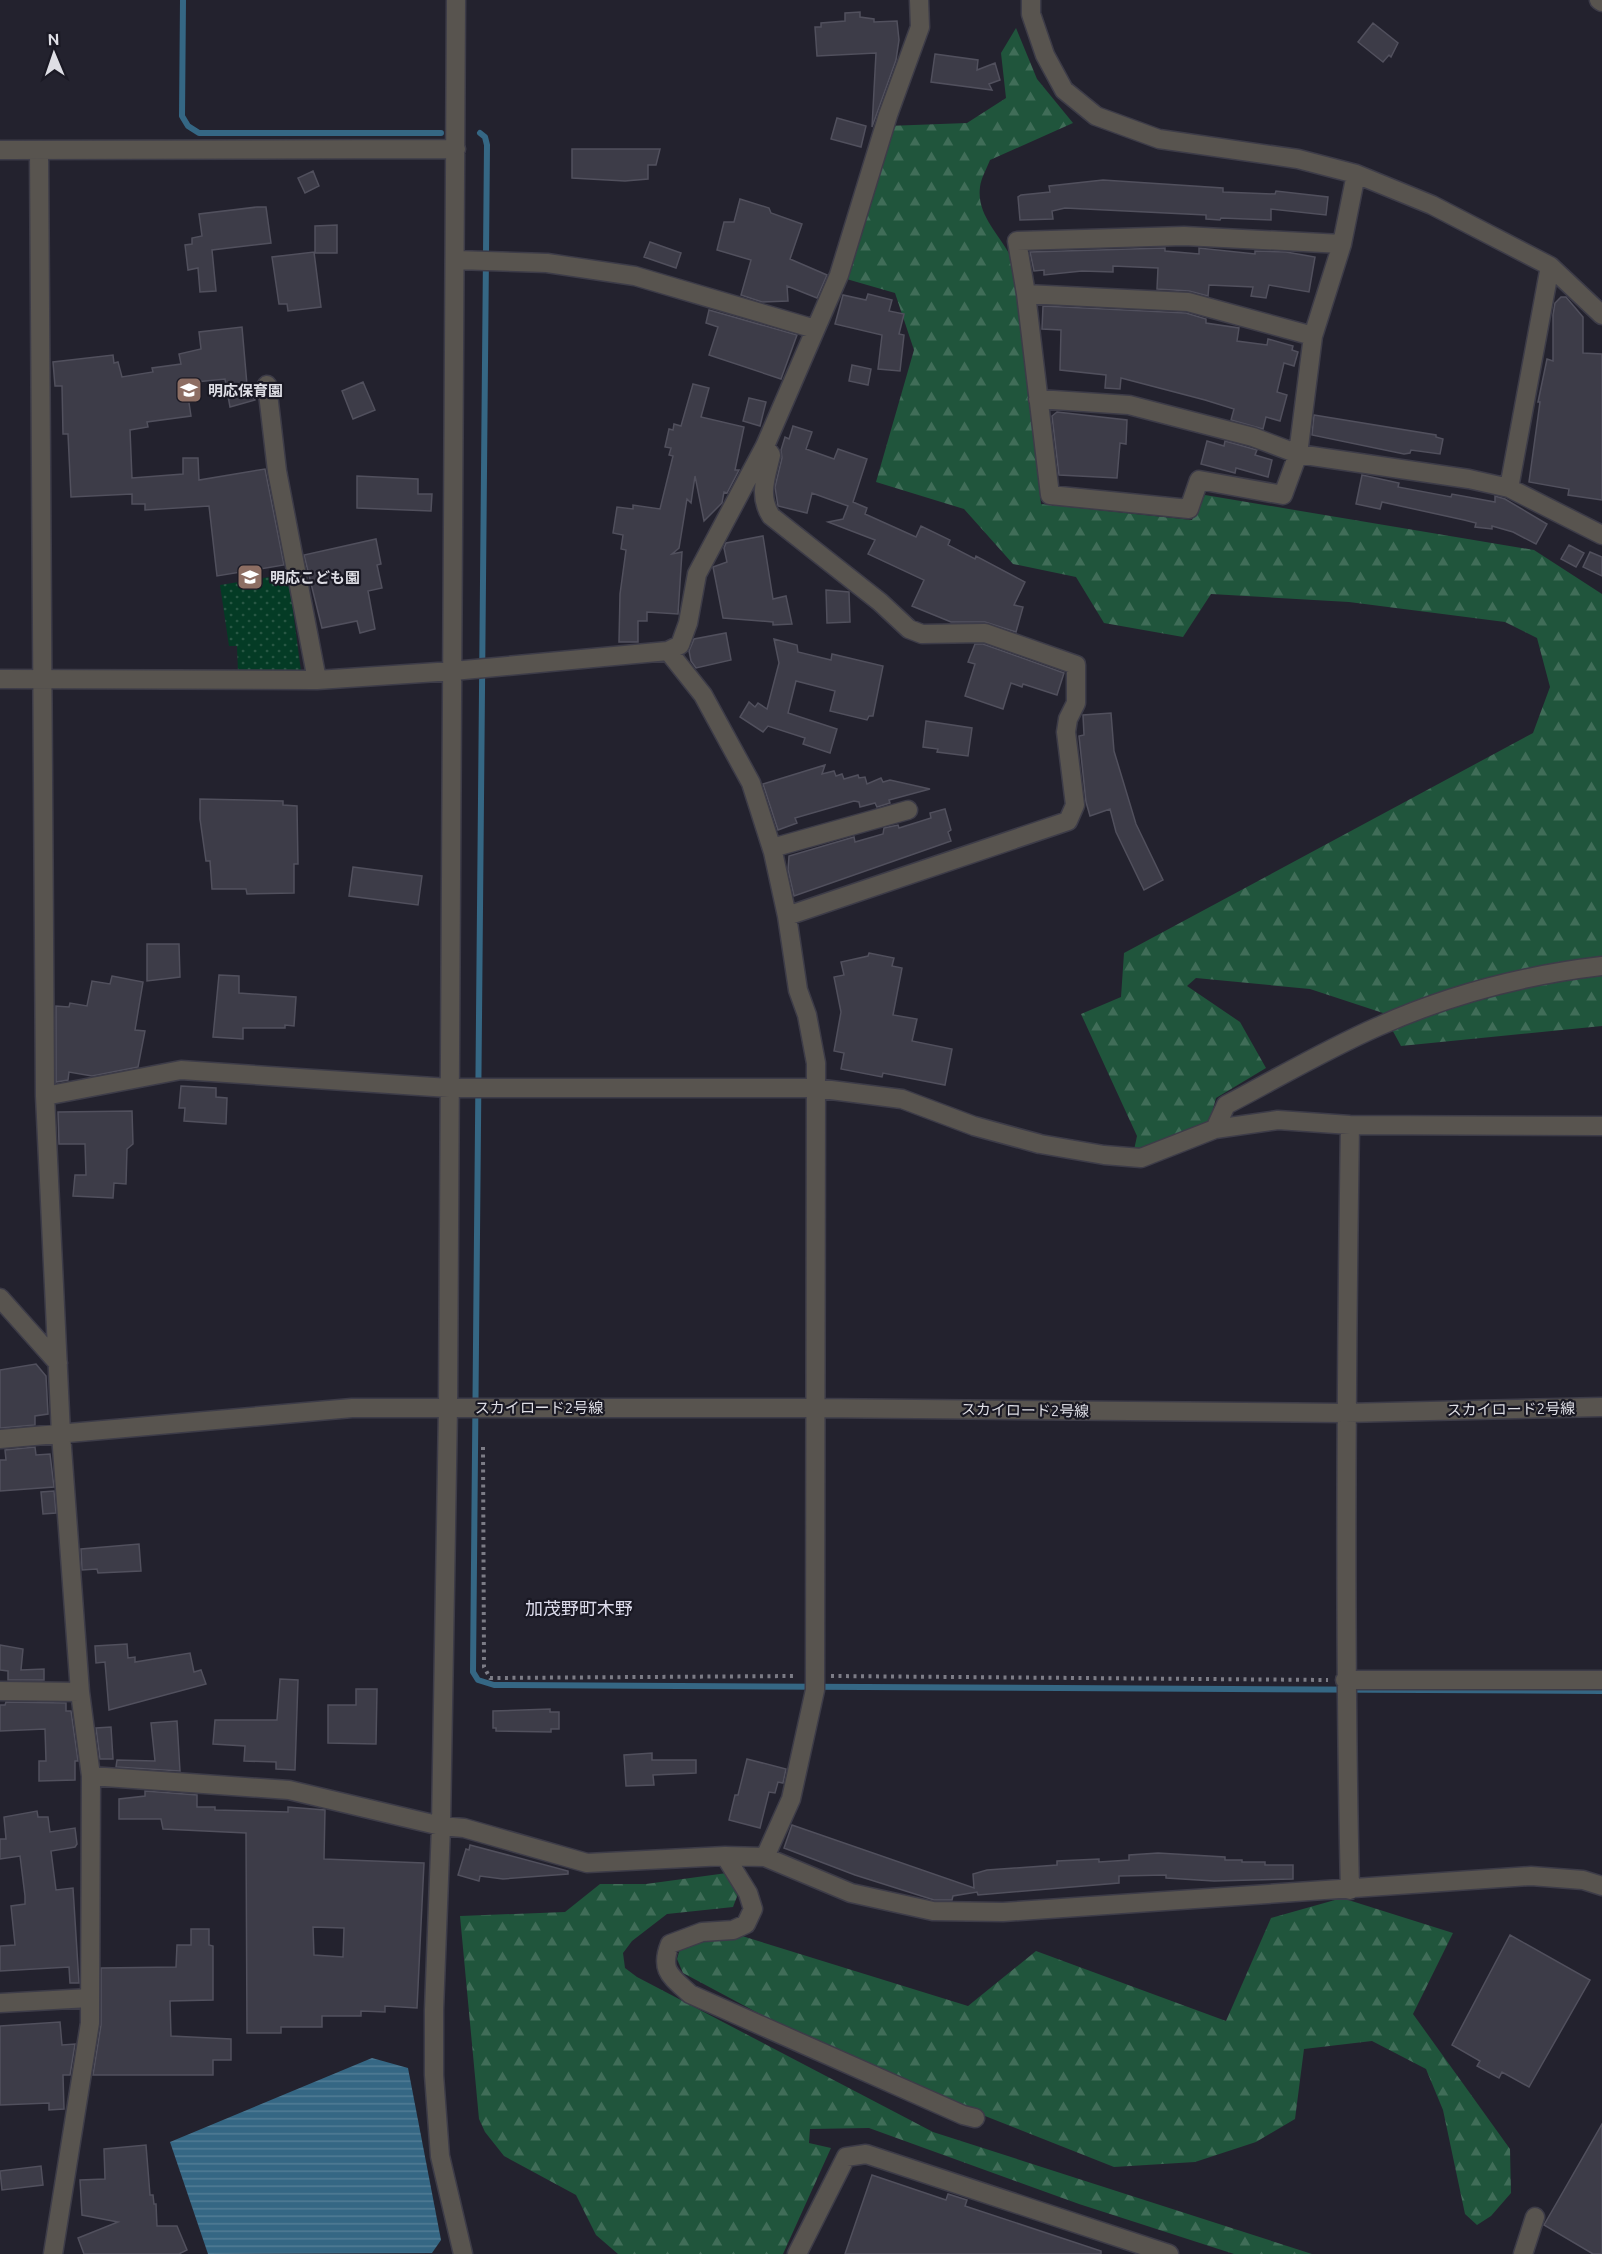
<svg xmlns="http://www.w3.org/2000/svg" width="1602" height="2254" font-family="Ubuntu,'Noto Sans JP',sans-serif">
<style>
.grass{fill:url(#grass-dots)}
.forest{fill:url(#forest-firs)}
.water{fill:url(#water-rules)}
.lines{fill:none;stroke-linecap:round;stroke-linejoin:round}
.stream{stroke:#356784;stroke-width:6}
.building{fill:#3d3c48;stroke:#51505d;stroke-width:1.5;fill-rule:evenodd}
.minor-casing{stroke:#3d3c48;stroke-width:21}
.path{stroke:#7c7c86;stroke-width:4;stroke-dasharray:3 4.5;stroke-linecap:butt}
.minor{stroke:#58544f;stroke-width:18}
.labels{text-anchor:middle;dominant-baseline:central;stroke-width:4.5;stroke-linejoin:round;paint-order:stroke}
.poi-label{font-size:15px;font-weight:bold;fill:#dedee5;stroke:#1a1924;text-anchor:start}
.street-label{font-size:15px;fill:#dedee5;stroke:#1a1924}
.quarter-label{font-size:18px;fill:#dedded;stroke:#1a1924}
</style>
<defs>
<pattern id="grass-dots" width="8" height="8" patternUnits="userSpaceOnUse" patternTransform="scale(1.5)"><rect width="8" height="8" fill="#043b25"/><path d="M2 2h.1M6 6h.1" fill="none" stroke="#285744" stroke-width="1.8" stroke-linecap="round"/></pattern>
<pattern id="forest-firs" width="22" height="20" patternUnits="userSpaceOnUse" patternTransform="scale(1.5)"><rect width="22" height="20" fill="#20553c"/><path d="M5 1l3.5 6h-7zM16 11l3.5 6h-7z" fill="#406d58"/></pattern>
<pattern id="water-rules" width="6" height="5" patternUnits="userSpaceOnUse" patternTransform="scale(1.5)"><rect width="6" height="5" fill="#356784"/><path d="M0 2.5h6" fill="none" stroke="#527c95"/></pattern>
</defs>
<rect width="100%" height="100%" fill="#23222e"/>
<!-- grass -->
<path class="grass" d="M288,574L301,671L238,672L237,646H229L220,585Z"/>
<!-- forest -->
<path class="forest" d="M1016,28L1037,79L1073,123L990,160C987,168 981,178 980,187C976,218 1004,237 1014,264L1041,504L1192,520L1205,495L1534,550L1602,594V1026L1401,1046L1383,1013L1310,989L1196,978L1187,986L1240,1022L1266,1068L1216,1098L1209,1124L1134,1150L1137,1136L1081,1014L1121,997L1124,953L1533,733L1550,687L1537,638L1505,622L1349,602L1211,594L1183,637L1104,623L1076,577L1013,564L964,509L876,482L914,350L895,293L843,278L887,126L967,123L1006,98L1001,53Z
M727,1873L738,1894L733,1907L667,1914L632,1941L623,1953L625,1968L637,1977L933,2132L1312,2254H1234L1079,2204L869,2128L810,2129L809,2143L831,2148L783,2254H618L596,2235L576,2195L504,2156L485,2132L479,2119L460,1916L565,1912L600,1884H646Z
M1342,1898L1453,1933L1413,2014L1510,2149L1511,2193L1491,2216L1477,2225L1465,2214L1443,2110L1426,2069L1372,2041L1304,2049L1295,2119L1256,2142L1195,2162L1114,2167L853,2064L683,1973L677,1959L681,1945L696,1937L742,1936L968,2006L1036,1951L1226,2021L1271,1918Z"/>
<!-- water -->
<path class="water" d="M372,2058L408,2068L441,2240L432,2253L208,2254L170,2142Z"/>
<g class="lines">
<!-- stream -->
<path class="stream" d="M183,0L182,116L188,126L199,133H441
M480,133L485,137L487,145L473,1672L478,1680L494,1685L1602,1691"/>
</g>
<!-- building -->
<path class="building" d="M860,12V17L874,19V22L897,21L899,40L896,60L872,127L876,53L817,56L815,27H821V23L845,21V13Z
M1373,23L1398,43L1391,57L1389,55L1383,62L1358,42Z
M935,54L978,60L977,70L995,63L1000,80L989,84L992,90L931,82Z
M837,118L866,126L861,147L831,139Z
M572,149H660L656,165H648V179L625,181L572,178Z
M313,171L319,186L305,193L298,178Z
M1103,180L1223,188V192L1275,194L1276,191L1328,197L1326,215L1271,209V220L1221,218L1220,220L1206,219V215L1065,208L1052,211L1053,219L1020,220L1018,197L1021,195L1050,192L1049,186Z
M740,199L769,208L771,213L802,224L790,259L827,275L817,298L787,286L788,301L762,302L741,295L751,260L717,250L724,222H734Z
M257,207H266L271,243L212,250L216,291L200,292L198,268L188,270L185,245L192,244V238L202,236L199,214Z
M337,225V253H315V226Z
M650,242L681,253L676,268L644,257Z
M1165,248V251L1199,254V248L1255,254V251L1286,252L1315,257L1309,292L1269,285L1266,298L1251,296L1253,287L1209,285L1208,296L1189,291L1157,289L1158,268L1113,266V272L1082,271L1044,275V270L1034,271L1030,252Z
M314,252L321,307L288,311L287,304H279L272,257Z
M868,294L892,300L889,311L904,314L899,334L904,335L900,371L878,369L882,335L835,324L843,295L866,300Z
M1561,297H1566L1583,317V353L1602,354V500L1568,495L1569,489L1529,482L1540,402H1538L1547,359L1553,361V315L1555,303Z
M1043,306L1186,313L1206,319V323L1239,328L1237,341L1267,345L1268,339L1293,346L1292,350L1298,352L1294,366L1284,363L1277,392L1287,395L1280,421L1266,417L1263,429L1231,420L1234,409L1205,400L1121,378L1120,389L1105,388L1106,375L1060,370L1061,330L1042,329Z
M709,310L797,335L781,379L709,355L718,327L706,323Z
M242,327L247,385L252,384L255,400L230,407L225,379L186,383L191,416L147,422L148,427L130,430L132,478L183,474V458H198L199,480L265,469L284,565L217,576L209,506L145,510V504H132V494L71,497L68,434H63L62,386H55L53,362L113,355L114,363L118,362L122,377L153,372L152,368L181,364L179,354L201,349L199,332Z
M852,365L871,369L868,385L849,381Z
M363,382L375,410L353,419L342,391Z
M693,384L709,388L701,417L744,427L735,470H739L727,493L724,492L722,503L704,521L695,476L691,503L687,499L679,548L672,554L682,552L678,614L647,612V621H638V642H619L620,594L626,550L621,549L623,535L613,533L617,507L633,509V505L660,509L673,456L669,455L671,448L665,447L669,429L673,430L674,424L681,426Z
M749,398L766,402L760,426L743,421Z
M1057,412L1127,420L1126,444L1120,443L1117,478L1059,475L1052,416Z
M1314,415L1436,435V437L1443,439L1440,454L1411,450L1410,453L1404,454L1312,435Z
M793,426L812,432L806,449L834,459L838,449L867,459L853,502L867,508L865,514L916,537L921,526L950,540L948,545L975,559L976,556L1025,582L1014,605L1023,607L1016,632L985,622H951L912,606L924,580L868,554L875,540L828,522L843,519L848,506L812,493L807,513L778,506L775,487L782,458L781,450L785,437L789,439Z
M1207,441L1224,446L1225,441L1257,450L1255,455L1272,460L1268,477L1236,468L1235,473L1201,464Z
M1362,475L1399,483L1398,487L1451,497L1452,494L1495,502V496L1505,499L1547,524L1536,544L1513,532L1492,526V529L1475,527L1476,523L1464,520L1382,502L1380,509L1356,504Z
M357,476L418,479V494H432L431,511L357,508Z
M763,536L773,599L786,596L792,624L773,625V622L723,618L713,567L727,562L724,548L726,543Z
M376,539L381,564L377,565L382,588L368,591L375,629L360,633L357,621L322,628L304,555Z
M1569,545L1584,553L1576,567L1561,559Z
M1590,552L1602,557V576L1583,567Z
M826,590L849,592L850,622L827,623Z
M726,633L731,660L696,668L691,661L689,651L694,639Z
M774,639L797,645L798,652L831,660L832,654L883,666L873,716H869L867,720L830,711L835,691L796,681L788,713L837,729L830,753L803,744L805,738L768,726L763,732L740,717L749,702L755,707L758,703L767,709L779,663Z
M975,644H983L1064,673L1057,695L1023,684L1022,687L1011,683L1003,709L965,696L975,664L968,662Z
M1111,713L1114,751L1136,824L1163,880L1144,890L1116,832L1110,809L1090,816L1086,802L1079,736L1084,735L1083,715Z
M926,721L972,728L968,756L937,752L938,749L923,747Z
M825,765L822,774L834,771L836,776L842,774L844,779L858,775L859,778L865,777L867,784L881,778L883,782L890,780L930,789L889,800L890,803L877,807L875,803L860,807L859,802L854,801L795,818L797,823L778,830L763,784Z
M200,799L283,801V805L297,806L298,864H294V893L247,894L246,889H212L210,861H206L200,819Z
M945,809L951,830L948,832L951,841L794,896L788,870L789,856L854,837L855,842L883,834L884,828L898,825L899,828L931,818L930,813Z
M353,867L422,876L418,905L349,896Z
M147,944H179L180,977L147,981Z
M869,953L894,958L892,966L902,968L893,1015L917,1019L912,1041L952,1049L945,1085L883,1073L882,1077L841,1069L844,1053L834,1051L841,1012L834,977L844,975L841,962L868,956Z
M219,975L239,976V993L296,997L294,1026L285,1025V1028H243V1039L213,1037Z
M112,976L143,982L135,1030L145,1031L138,1067L92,1076L69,1072L68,1080L56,1082V1006L69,1007L70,1003L87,1006L92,981L110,984Z
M181,1086L216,1088V1097L227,1098L226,1124L184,1121L185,1108H179Z
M132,1111L133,1144L127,1149L126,1184L114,1183L113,1198L73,1196L75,1175H86L85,1144H59L58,1112Z
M36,1364L46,1376L48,1414L35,1416V1425L0,1428V1370Z
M35,1447L36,1455L50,1454L54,1487L0,1491V1460H6L5,1450Z
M54,1491L56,1513L43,1514L41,1492Z
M139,1544L141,1571L98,1573L97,1569L82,1570L81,1549Z
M127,1644L128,1658L135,1657V1662L190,1653L194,1672L201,1670L206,1684L109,1710L105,1662L96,1663L95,1646Z
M0,1645L23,1649L21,1670L44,1669V1680H8V1671L0,1670Z
M280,1679L298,1680L295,1770L276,1769V1762L244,1761L245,1746L213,1744L215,1720H277Z
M356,1689H377L376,1744L328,1743V1705H356Z
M6,1702L66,1703V1711H71L78,1761H75V1780L39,1781V1761H46L45,1729L0,1731V1705H5Z
M550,1709V1712H559V1729H551V1732L496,1731V1728H493V1711Z
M177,1721L180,1771L116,1767L117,1760L155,1761L151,1723Z
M111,1727L113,1759H100L96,1728Z
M652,1753V1760H696V1773L653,1775L654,1785L626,1786L624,1755Z
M747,1759L786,1769L783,1783L778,1782L775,1793L769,1792L760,1828L729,1820L735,1795H738Z
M145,1791L197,1795V1807H215V1810L288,1812V1807L325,1810L324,1859L424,1863L417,2008L385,2006V2012L361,2011V2016H322V2027H281V2033H247L246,1833L163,1829L161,1819H119V1799L145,1796ZM313,1927L344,1928L343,1957L314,1955Z
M37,1811L38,1817H48L50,1832L75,1828L77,1844L75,1847L51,1851L56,1890L73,1888L79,1983H70L69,1967L0,1971V1946L15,1945L11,1906L25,1904V1896L20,1856L0,1859V1839H6L4,1817Z
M792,1825L974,1888L973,1874L987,1870L1057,1865V1861L1099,1859V1862L1129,1860V1855L1158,1853L1225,1857V1860H1242V1862H1265V1865H1293V1879L1214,1881L1166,1878V1875L1119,1876V1883L978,1895L977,1892L953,1896L952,1900H934L855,1875L784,1848Z
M470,1845L568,1871V1874L503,1879L480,1876L479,1881L458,1875L466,1849L469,1850Z
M191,1929H209V1945L213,1946V2000L170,2001L171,2036L231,2039V2060H213V2075H93L101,2025V1968L176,1967L177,1945H191Z
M1510,1935L1590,1980L1529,2087L1502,2072L1499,2078L1477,2066L1480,2061L1452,2045Z
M60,2022L62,2045L75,2044L70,2075H63L64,2109L49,2110V2103L0,2105V2026Z
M1602,2124V2254H1593L1544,2225Z
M146,2145L150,2195H153L154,2204H156L157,2226H177L187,2250L179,2254H84L78,2238L118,2222L82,2215L80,2180L105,2179L104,2149Z
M41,2166L43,2185L2,2190L0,2171Z
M872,2175L946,2200L948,2194L967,2200L965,2206L1101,2251V2254H845Z"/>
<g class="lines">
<!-- minor casing -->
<g class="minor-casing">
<path id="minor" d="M456,0L448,1407L441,1826L434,2010V2075L440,2156L463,2254
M1031,0V14L1045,55L1064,90L1096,116L1159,139L1298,159L1356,174L1432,205L1550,266L1602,315
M1599,0L1602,2
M0,150L456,149
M39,150L45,1096L61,1434L80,1692L91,1776L90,2023L53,2254
M1342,244L1184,236L1017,241L1026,294L1050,495L1189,509L1199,480L1283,495L1298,454L1313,336L1342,244L1356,174
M456,260L547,263L635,276L815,329
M1026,294L1188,302L1313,336
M267,385L277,471L317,680
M1038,399L1129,405L1253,437L1298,454L1469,479L1509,488L1602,535
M765,446L771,455C766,477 758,496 771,516L880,602L909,629L922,634L985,633L1076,665V703L1068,719L1066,732L1075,805L1068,821L787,916
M1509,488L1550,266
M668,651L703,695L751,783L773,852L787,916L798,990L807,1015L816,1063L815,1690L791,1799L765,1857
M0,679L317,680L453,671L668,651L680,645L688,623L697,574L765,446L839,275L888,115L920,27L919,0
M772,848L908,810
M45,1096L181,1070L449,1088H815L902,1099L974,1126L1040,1144L1104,1155L1141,1158L1215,1129L1278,1120L1350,1125L1602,1126
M1215,1129L1226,1105C1276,1079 1325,1050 1377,1027C1448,995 1525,975 1602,966
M0,1298L58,1363
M0,1439L352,1408H816L1345,1413L1602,1407
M1345,1680H1602
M0,1691L80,1692
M91,1776L289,1790L441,1826L464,1828L587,1863L725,1856L765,1857L851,1893L933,1911L1003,1912L1531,1876L1583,1880L1602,1886
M725,1856L748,1893L753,1909L746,1924L733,1930L702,1932L670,1944C659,1971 672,1977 690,1994L963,2115L975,2118
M1350,1890C1344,1635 1346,1380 1350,1125
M0,2003L89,1998
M797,2254L846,2157L866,2154L1169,2254
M1523,2254L1535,2217"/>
</g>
<!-- path -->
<path class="path" d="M483,1447L484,1667L490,1678L797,1676
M831,1676L1328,1680"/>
<!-- minor -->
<use href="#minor" class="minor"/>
</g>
<!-- icons -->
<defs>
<g id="school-square" transform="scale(1.35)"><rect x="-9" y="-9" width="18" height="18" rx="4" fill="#8d6e63" stroke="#1a1924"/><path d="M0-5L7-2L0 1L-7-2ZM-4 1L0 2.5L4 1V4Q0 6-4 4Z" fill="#fff"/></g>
</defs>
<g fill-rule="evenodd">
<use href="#school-square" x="189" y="390"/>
<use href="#school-square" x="250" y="577"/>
</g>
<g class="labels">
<!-- poi labels -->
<g class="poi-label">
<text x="208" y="390">明応保育園</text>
<text x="270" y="577">明応こども園</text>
</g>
<!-- street labels -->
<g class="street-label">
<text x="539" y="1407">スカイロード2号線</text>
<text transform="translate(1511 1409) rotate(-1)">スカイロード2号線</text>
<text transform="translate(1025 1410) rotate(1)">スカイロード2号線</text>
</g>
<!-- quarter labels -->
<g class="quarter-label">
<text x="579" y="1608">加茂野町木野</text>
</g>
</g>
<!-- north arrow -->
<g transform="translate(54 54) rotate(358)" stroke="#1a1924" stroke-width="4.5" paint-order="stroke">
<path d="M0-4.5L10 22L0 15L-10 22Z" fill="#dedee5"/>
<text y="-9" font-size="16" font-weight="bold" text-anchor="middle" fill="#dedee5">N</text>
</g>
</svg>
